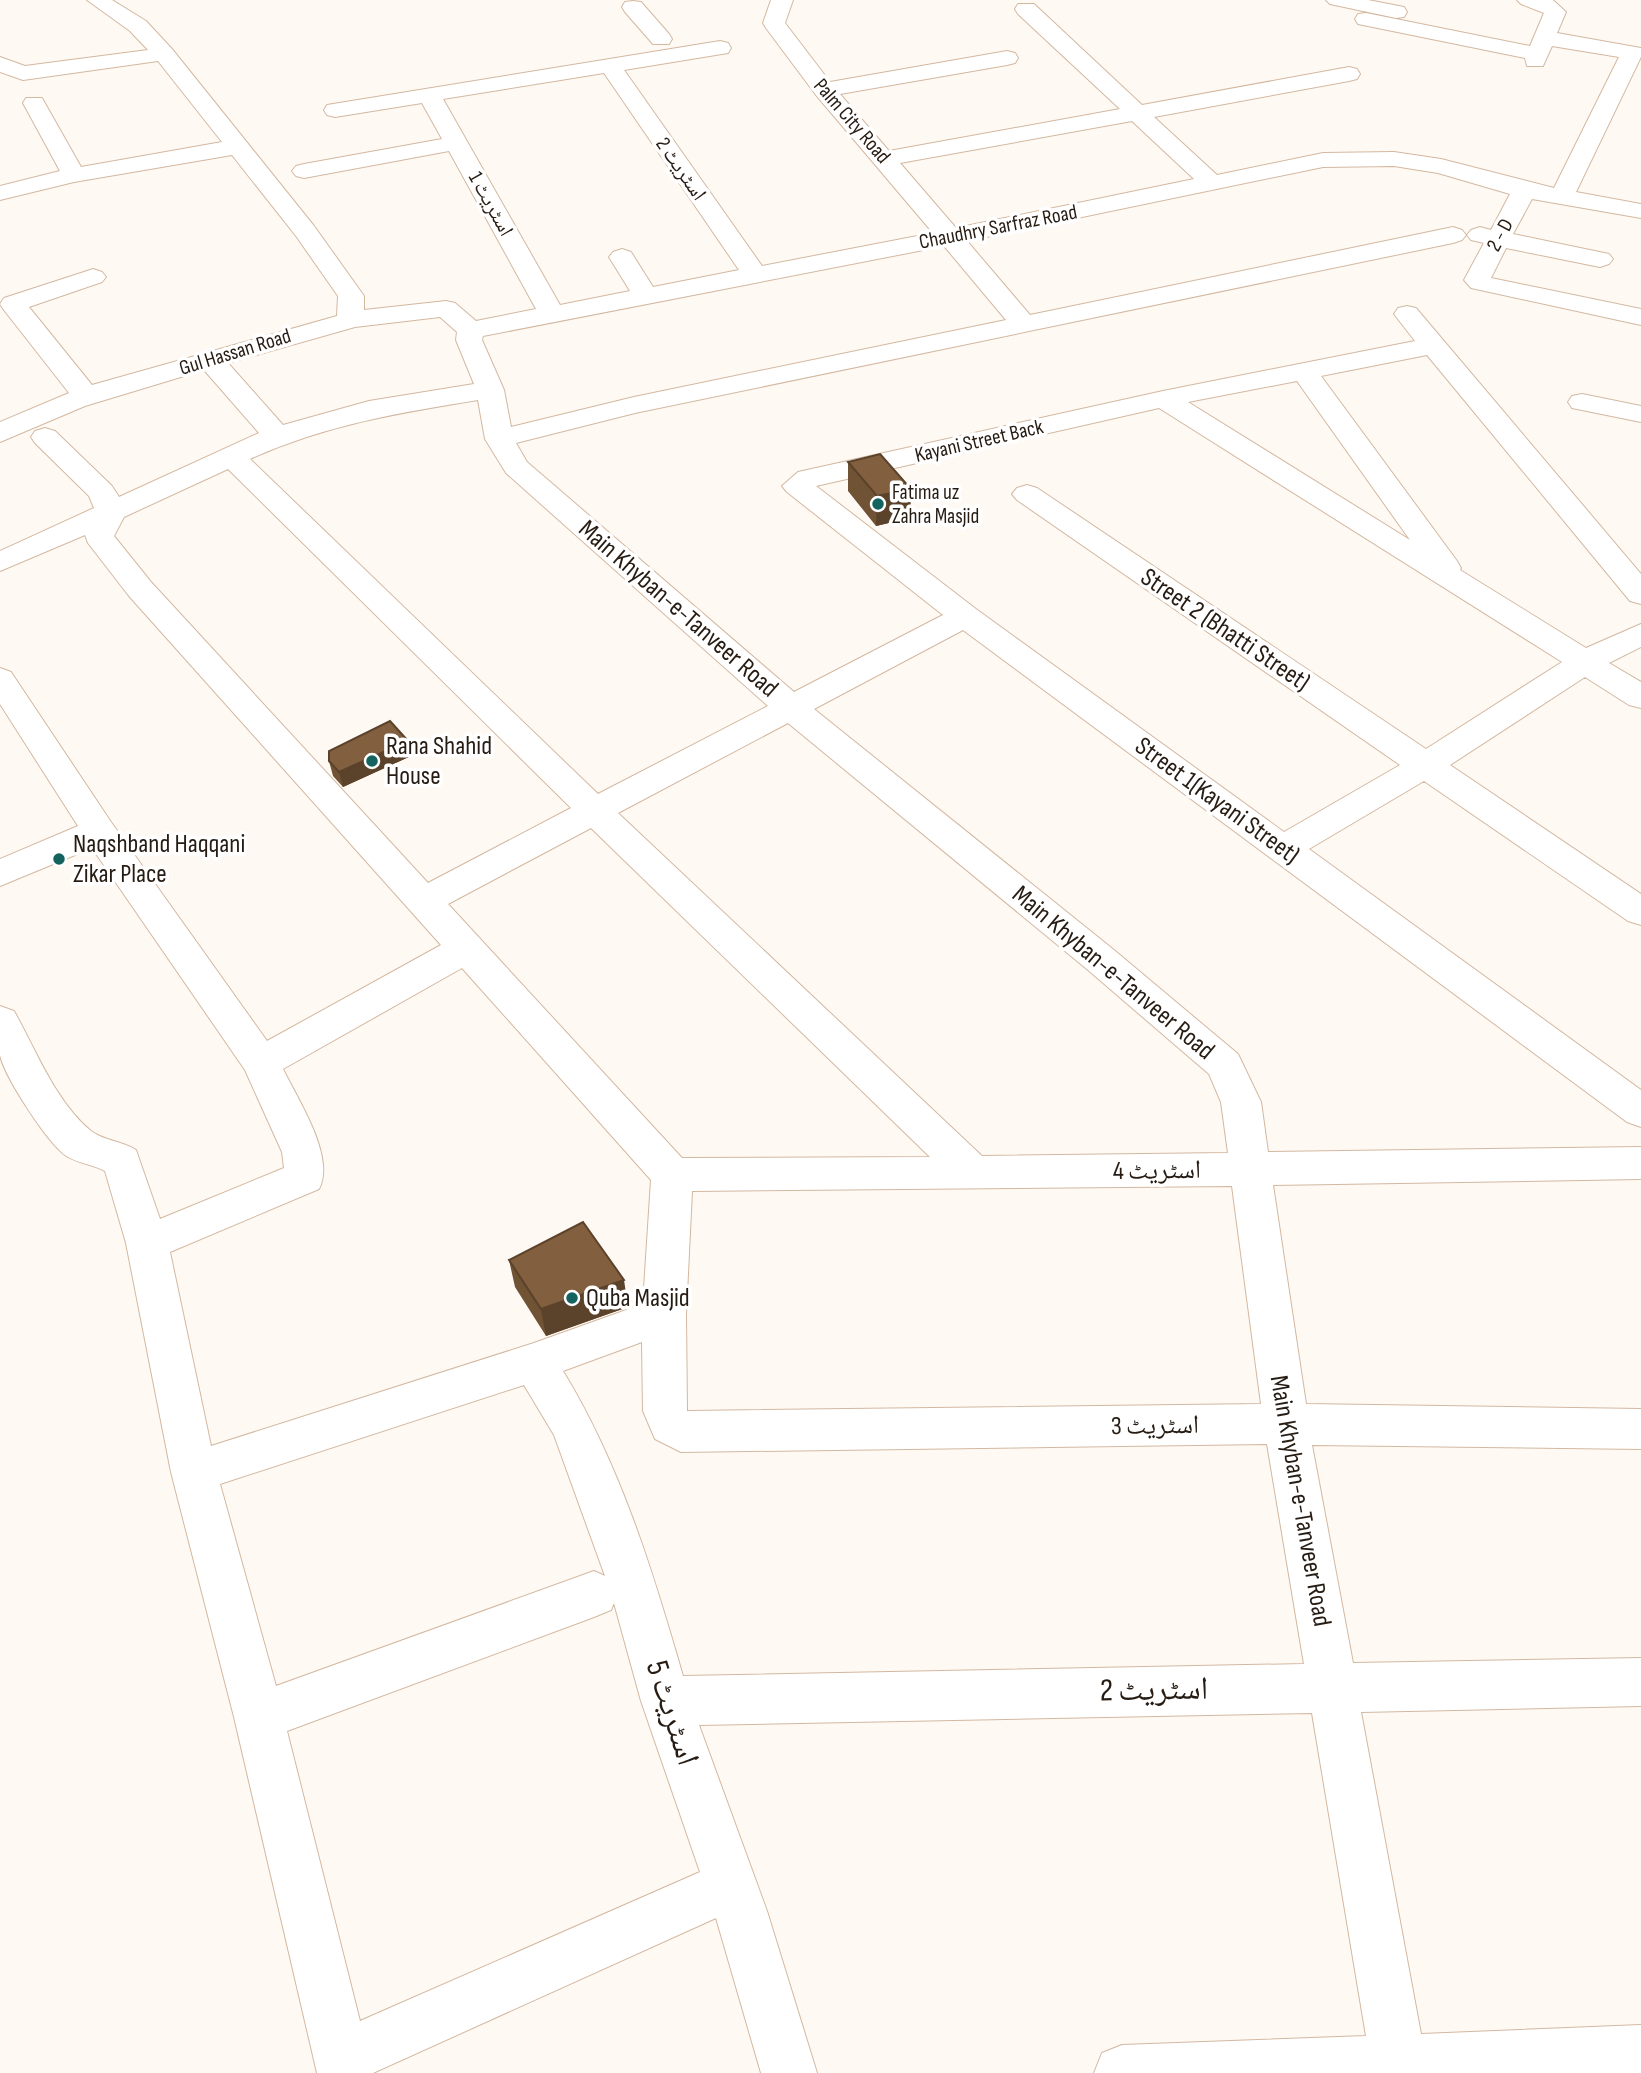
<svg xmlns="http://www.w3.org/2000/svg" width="1641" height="2073" font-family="'Sofia Sans Condensed','Noto Naskh Arabic',sans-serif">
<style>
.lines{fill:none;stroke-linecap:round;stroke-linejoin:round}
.minor-casing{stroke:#d3b8a0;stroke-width:2}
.minor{fill:#fff;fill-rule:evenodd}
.wall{fill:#705235}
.shaded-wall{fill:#5b422b}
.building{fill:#825f3e;stroke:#5b422b;stroke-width:2}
.poi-dot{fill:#14635e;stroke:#fff;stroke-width:2.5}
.labels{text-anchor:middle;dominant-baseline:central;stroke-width:7;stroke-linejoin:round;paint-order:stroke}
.far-street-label{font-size:21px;fill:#261c13;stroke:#fff}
.far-poi-label{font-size:21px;fill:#261c13;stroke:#fff;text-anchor:start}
.street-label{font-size:26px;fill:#261c13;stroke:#fff}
.poi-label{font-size:26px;fill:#261c13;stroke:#fff;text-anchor:start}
.near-street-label{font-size:32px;fill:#261c13;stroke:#fff}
</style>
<rect width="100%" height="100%" fill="#fff9f4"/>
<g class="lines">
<!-- minor casing -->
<g class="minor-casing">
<path id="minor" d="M87,0H112L146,21L172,49L314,226L364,296V310L446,301L455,303L476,321L536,309L449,151L304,178L296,176L292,171L296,166L304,164L442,139L422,103L335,117L327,115L324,110L327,105L720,41L728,43L731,48L728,53L624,70L762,266L933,233L816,95L766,28L763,23L771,0H793L785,23L830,82L1007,51L1015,53L1018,58L1015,63L1007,65L840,94L889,151L1120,109L1018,14L1015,9L1018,4H1034L1142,105L1349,67L1357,69L1360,74L1357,79L1349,81L1154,117L1217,175L1323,153L1394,152L1441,159L1554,188L1619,57L1552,46L1543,66H1527L1525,58L1358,24L1355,19L1358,14L1366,13L1530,46L1544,13L1521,4L1517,0H1553L1566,12L1557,33L1641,48V57L1576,192L1641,204V218L1532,199L1513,234L1609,254L1613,259L1609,264L1600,267L1506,248L1491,278L1641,309V325L1471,288L1464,280L1484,243L1471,240L1467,235L1471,230L1480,227L1491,230L1510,194L1438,173L1394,166L1323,167L967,241L1030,315L1453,227L1462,230L1466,235L1462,240L1453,243L635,413L516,443L527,462L794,692L943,615L787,492L782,486L798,472L1163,391L1415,341L1394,314L1398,308L1407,306L1416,308L1641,574V604L1630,601L1427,355L1321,376L1457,561L1461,568L1460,570L1586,648L1641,624V647L1609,663L1641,682V708L1629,705L1585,677L1450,765L1641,894V925L1628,921L1424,781L1309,849L1641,1090V1127L1627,1122L963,630L814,709L1114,950L1238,1054L1261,1102L1268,1152L1641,1147V1179L1273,1185L1306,1404L1641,1409V1449L1312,1445L1353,1663L1641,1658V1706L1361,1712L1421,2034L1641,2025V2073H1094L1102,2053L1122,2045L1366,2036L1312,1713L699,1725L767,1911L817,2073H761L716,1918L373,2073H317L234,1717L171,1472L126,1243L105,1171C92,1164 76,1163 65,1155C47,1142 4,1076 0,1055C0,1040 0,1022 0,1006L14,1011C36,1050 55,1101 91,1131C104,1141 123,1141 136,1150L160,1219L284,1168L282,1152L245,1070L92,848L0,886V859L78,826L0,704V668L11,672L111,822L267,1041L441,945L129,596L88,543L85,535L0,571V551L94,508L89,496L35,443L31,437L35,431L45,428L55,431L112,486L119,497L259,433L204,370L85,406L0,442V422L69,393L4,310L0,304L4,298L84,272L93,269L102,272L106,277L102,282L29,307L92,385L337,316L338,296L296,236L232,155L74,182L0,200V186L60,171L23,103L26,98H42L81,167L222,142L158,61L23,80L0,72V57L25,66L148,50L130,31ZM604,73L739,270L653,287L631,252L622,249L613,252L609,257L630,291L560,305L443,99ZM1132,121L1194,179L956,228L900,163ZM944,246L1006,320L634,397L511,427L504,390L482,340L483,336ZM440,317L457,332L456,340L474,384L369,401L283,425L228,363L355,327ZM1297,381L1410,540L1188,402ZM478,400L485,439L506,473L768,706L598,794L250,459C325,425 398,413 478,400ZM1159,408L1562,662L1426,749L1037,488L1027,485L1017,488L1012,494L1017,500L1400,765L1284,832L976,609L816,486ZM228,469L571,808L428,883L151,582L114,536L124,517ZM788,723L1088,970L1209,1074L1221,1102L1228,1153L982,1156L618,813ZM591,828L930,1157L682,1158L448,904ZM462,968L651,1180L643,1304L534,1343L211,1446L170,1252L319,1189C336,1157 298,1100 283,1069ZM1232,1186L1261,1404L687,1411L686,1315L692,1191ZM642,1342L643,1411L655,1439L681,1452L1267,1444L1304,1664L683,1676C653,1572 620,1464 563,1371ZM524,1385L554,1435L605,1576L594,1571L276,1686L220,1484ZM614,1603L641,1701L700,1872L360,2021L287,1731L594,1617L611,1610Z
M1326,0H1368L1404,7L1407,12L1404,17L1396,18L1330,4Z
M633,1L641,2L669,34L672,39L669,44H653L625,12L622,7L625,2Z
M1582,394L1641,406V422L1572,408L1568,402L1572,396Z"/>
</g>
<!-- minor -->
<use href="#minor" class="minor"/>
</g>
<!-- wall -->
<path class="wall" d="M848,462L911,489L910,518L876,526L848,491Z
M408,741L411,756L343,787L333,776L329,761Z
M509,1260L628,1307L546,1336L515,1287Z"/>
<!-- shaded-wall -->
<path class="shaded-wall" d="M911,489L910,518L876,526L877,496Z
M408,741L411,756L343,787L339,772Z
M624,1280L628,1307L546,1336L541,1309Z"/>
<!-- building -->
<path class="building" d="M880,454L911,489L877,496L848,462Z
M390,721L408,741L339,772L329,761V751Z
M583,1222L624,1280L541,1309L509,1260Z"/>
<!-- markers -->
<g class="poi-dot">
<circle cx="878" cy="504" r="7"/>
<circle cx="372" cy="761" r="7"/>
<circle cx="59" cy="859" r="7"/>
<circle cx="572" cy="1298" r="7"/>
</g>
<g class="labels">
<!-- far-street labels -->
<g class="far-street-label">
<text transform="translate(852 121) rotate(49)">Palm City Road</text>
<text transform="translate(681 169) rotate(55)">اسٹریٹ 2</text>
<text transform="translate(491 204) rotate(61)">اسٹریٹ 1</text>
<text transform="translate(998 227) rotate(-11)">Chaudhry Sarfraz Road</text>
<text transform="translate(1500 235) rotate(-62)">2 - D</text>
<text transform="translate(235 352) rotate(-17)">Gul Hassan Road</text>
<text transform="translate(979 441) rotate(-13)">Kayani Street Back</text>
</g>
<!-- far-poi labels -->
<g class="far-poi-label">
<text x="892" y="492">Fatima uz<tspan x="892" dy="24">Zahra Masjid</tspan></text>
</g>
<!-- street labels -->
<g class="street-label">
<text transform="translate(678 609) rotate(41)">Main Khyban-e-Tanveer Road</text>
<text transform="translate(1225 630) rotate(34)">Street 2 (Bhatti Street)</text>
<text transform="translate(1217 801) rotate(36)">Street 1(Kayani Street)</text>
<text transform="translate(1113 973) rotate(40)">Main Khyban-e-Tanveer Road</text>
<text transform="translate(1157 1171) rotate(-1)">اسٹریٹ 4</text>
<text transform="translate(1155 1426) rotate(-1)">اسٹریٹ 3</text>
<text transform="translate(1300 1501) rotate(80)">Main Khyban-e-Tanveer Road</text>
</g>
<!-- poi labels -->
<g class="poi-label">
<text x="386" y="746">Rana Shahid<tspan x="386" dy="30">House</tspan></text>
<text x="73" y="844">Naqshband Haqqani<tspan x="73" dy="30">Zikar Place</tspan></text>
<text x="586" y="1298">Quba Masjid</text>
</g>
<!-- near-street labels -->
<g class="near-street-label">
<text transform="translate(1154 1690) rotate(-1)">اسٹریٹ 2</text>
<text transform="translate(672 1713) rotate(72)">اسٹریٹ 5</text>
</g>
</g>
</svg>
